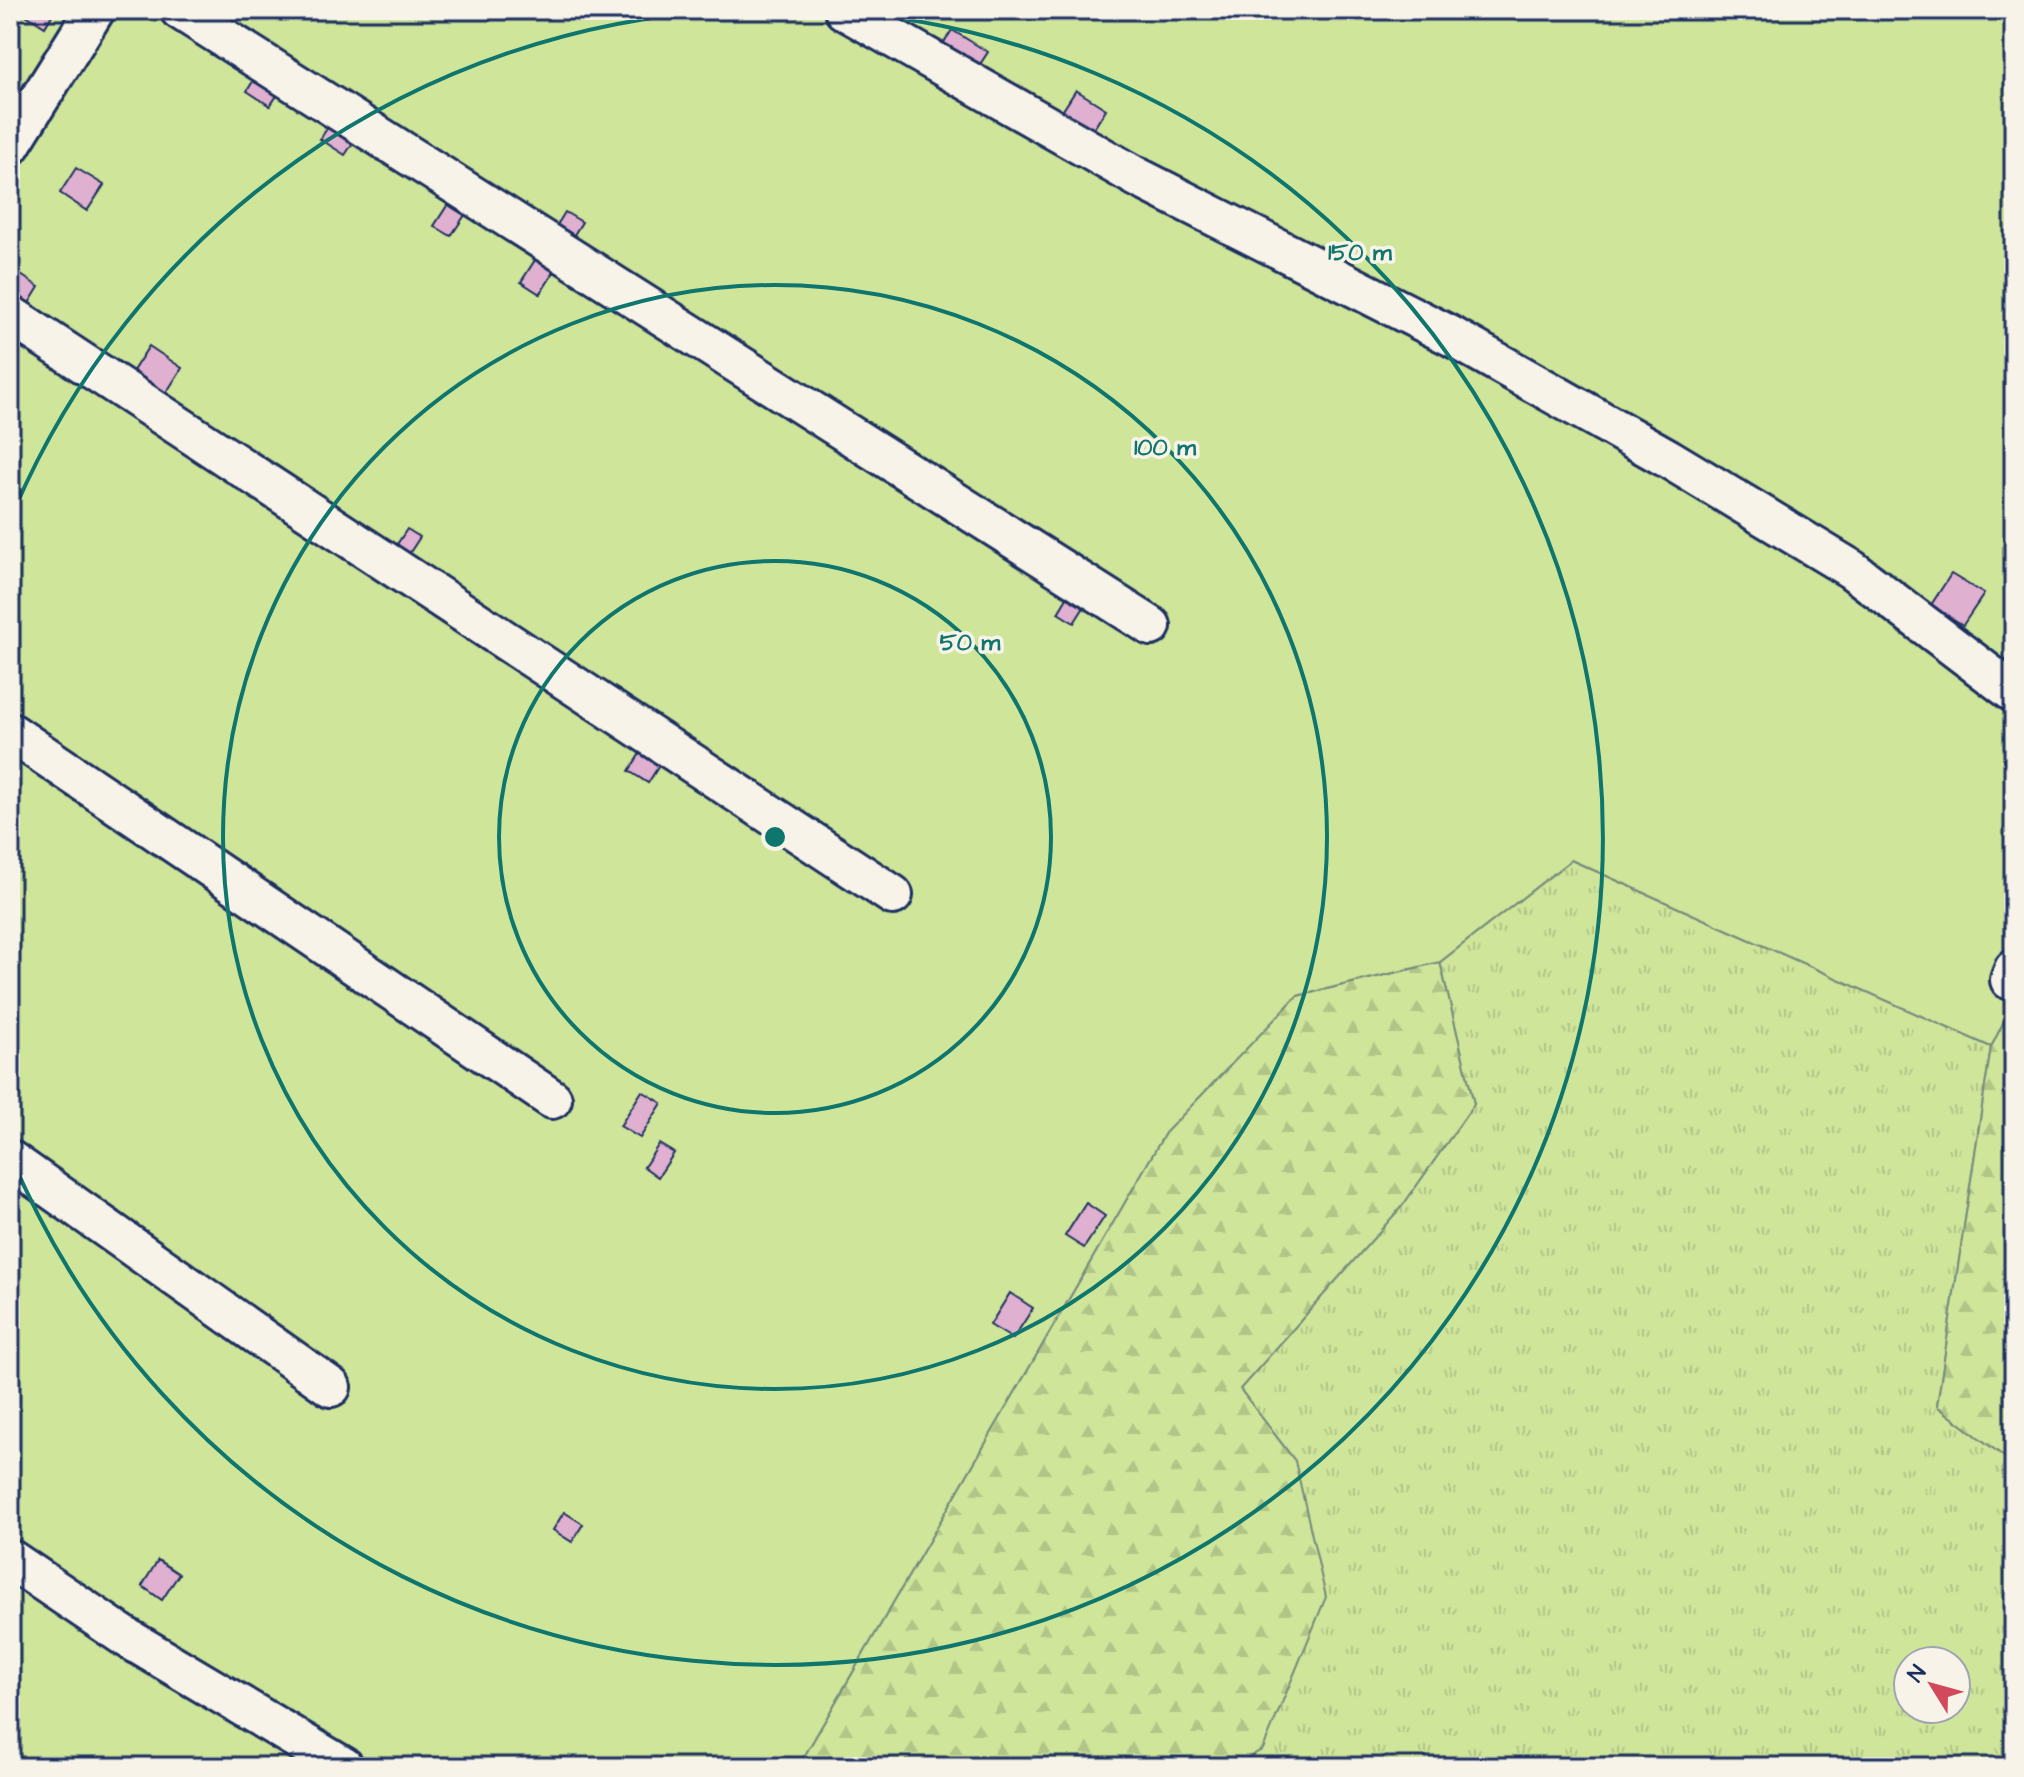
<svg xmlns="http://www.w3.org/2000/svg" width="2024" height="1777" font-family="'Architects Daughter',sans-serif">
<style>
.grass{fill:url(#grass-tufts);stroke:#758a7c;stroke-width:2;fill-rule:evenodd}
.forest{fill:url(#forest-firs);stroke:#758a7c;stroke-width:2}
.garden{fill:#cfe59a;stroke:#758a7c;stroke-width:2}
.building{fill:#e0b0d1;stroke:#1b2f5e;stroke-width:2}
.lines{fill:none;stroke-linecap:round;stroke-linejoin:round}
.minor-casing{stroke:#1b2f5e;stroke-width:44}
.minor{stroke:#f7f3e8;stroke-width:38}
.ring{fill:none;stroke:#0f766e;stroke-width:4}
.centre{fill:#0f766e;stroke:#f7f3e8;stroke-width:4}
.ring-label{font-size:24px;text-anchor:middle;font-weight:bold;fill:#0f766e;stroke:#f7f3e8;stroke-width:7;stroke-linejoin:round;paint-order:stroke}
</style>
<defs>
<pattern id="grass-tufts" width="24" height="20" patternUnits="userSpaceOnUse" patternTransform="scale(2)"><rect width="24" height="20" fill="#cfe59a"/><path d="M3 7l-1-3M5 7V3M7 7l1-3M15 17l-1-3M17 17v-4M19 17l1-3" fill="none" stroke="#b1c587"/></pattern>
<pattern id="forest-firs" width="22" height="20" patternUnits="userSpaceOnUse" patternTransform="scale(2)"><rect width="22" height="20" fill="#cfe59a"/><path d="M5 1l3.5 6h-7zM16 11l3.5 6h-7z" fill="#b1c587"/></pattern>
</defs>
<rect width="100%" height="100%" fill="#f0dfe1"/>
<filter id="ink" filterUnits="userSpaceOnUse"><feTurbulence type="fractalNoise" baseFrequency=".0125" numOctaves="2"/><feDisplacementMap in="SourceGraphic" scale="16" xChannelSelector="R" yChannelSelector="G"/><feConvolveMatrix kernelMatrix="1 2 1 2 8 2 1 2 1" color-interpolation-filters="sRGB"/></filter>
<g filter="url(#ink)">
<!-- grass -->
<path class="grass" d="M1571,860L1991,1047L1937,1406L2014,1464V1767H1232L1263,1749L1295,1461L1240,1389L1403,1205L1474,1104L1440,962ZM1908,1661H1956V1709H1908Z"/>
<!-- forest -->
<path class="forest" d="M1440,962L1474,1104L1403,1205L1240,1389L1295,1461L1326,1597L1263,1749L1232,1767H798L1165,1133L1297,996Z
M2014,1001V1464L1937,1406L1991,1047Z"/>
<!-- garden -->
<path class="garden" d="M10,10H2014V1001L1991,1047L1571,860L1440,962L1297,996L1165,1133L798,1767H10Z"/>
<!-- building -->
<path class="building" d="M18,10H55L45,27Z
M952,30L988,52L975,72L939,50Z
M260,70L284,85L270,106L247,91Z
M1076,90L1106,109L1088,138L1058,118Z
M332,121L357,137L345,155L320,139Z
M76,168L104,185L87,211L60,193Z
M452,198L469,209L451,236L434,226Z
M565,212L582,222L570,241L554,230Z
M535,260L554,272L540,294L521,282Z
M18,273L39,287L28,305L10,294V284Z
M149,346L182,368L163,398L129,377Z
M407,529L420,537L405,560L392,552Z
M1951,574L1984,594L1963,625L1931,605Z
M1076,583L1093,593L1074,623L1058,613Z
M646,744L665,756L648,783L629,771Z
M642,1091L662,1103L640,1138L620,1126Z
M659,1144L674,1153L658,1177L644,1167Z
M1086,1203L1105,1216L1084,1248L1065,1236Z
M1010,1293L1033,1308L1013,1339L990,1325Z
M564,1512L583,1524L572,1542L553,1530Z
M158,1560L179,1574L162,1600L142,1586Z"/>
<g class="lines">
<!-- minor casing -->
<g class="minor-casing">
<path id="minor" d="M180,10L1151,626
M844,10L1137,177L1451,336L1669,459L1851,569L2014,693
M10,146L95,10
M10,315L893,895
M10,732L552,1099
M2010,980L2014,969
M10,1160L331,1387
M10,1559L124,1636L344,1767"/>
</g>
<!-- minor -->
<use href="#minor" class="minor"/>
</g>
</g>
<!-- distance rings -->
<g class="ring">
<circle cx="775" cy="837" r="276"/>
<circle cx="775" cy="837" r="552"/>
<path d="M10 520A828 828 0 0 1 732 10M818 10A828 828 0 1 1 10 1154"/>
</g>
<circle cx="775" cy="837" r="12" class="centre"/>
<g class="ring-label">
<text x="1360" y="260">150 m</text>
<text x="1165" y="455">100 m</text>
<text x="970" y="650">50 m</text>
</g>
<!-- margin -->
<rect width="2024" height="1777" fill="none" stroke="#f7f3e8" stroke-width="40"/>
<rect x="20" y="20" width="1984" height="1737" fill="none" stroke="#1b2f5e" stroke-width="3" filter="url(#ink)"/>
<!-- north arrow -->
<g transform="translate(1932 1685) rotate(307)"><circle r="38" fill="#f7f3e8" stroke="#9fa5b1" stroke-width="2"/>
<path d="M0-6L14 30L0 20L-14 30Z" fill="#d1495b"/>
<text y="-12" font-size="22" font-weight="bold" text-anchor="middle" fill="#1b2f5e">N</text>
</g>
</svg>
